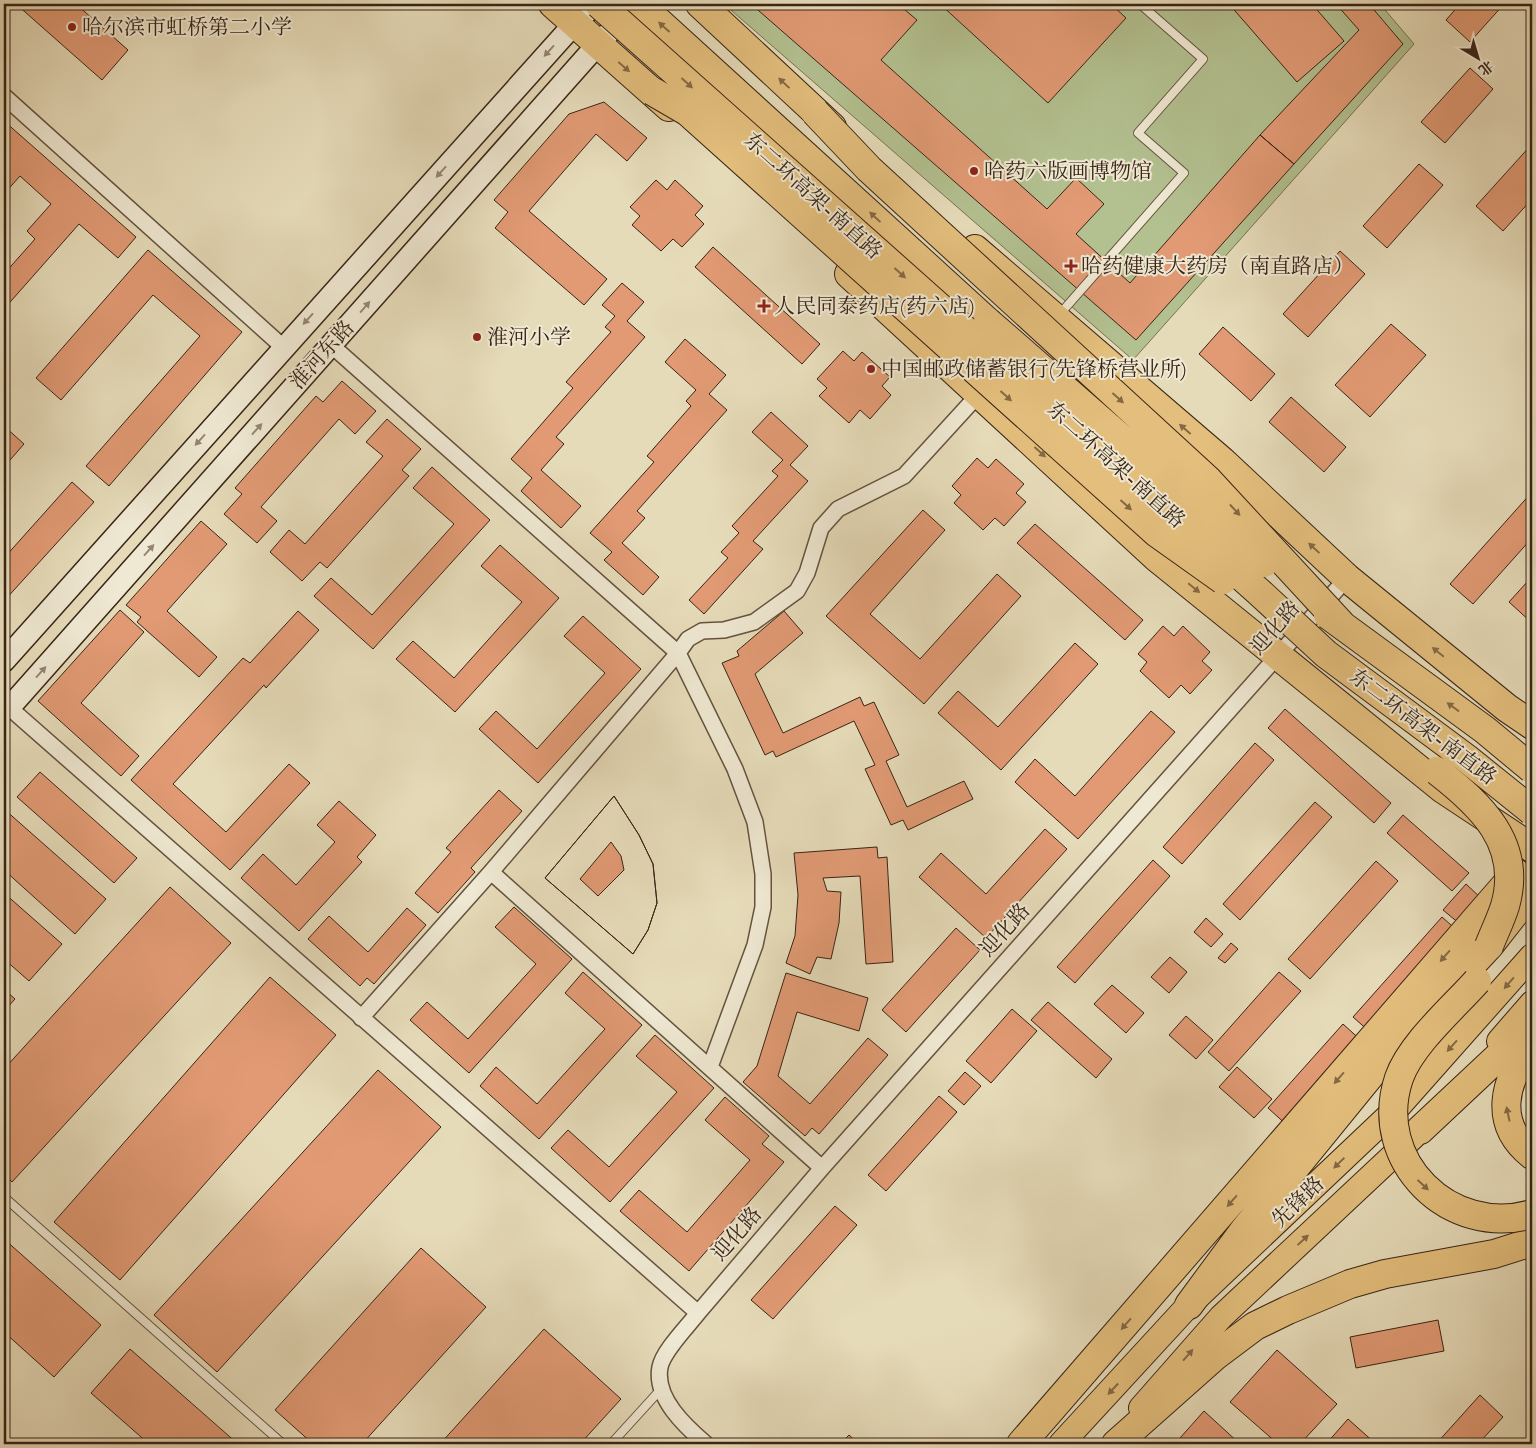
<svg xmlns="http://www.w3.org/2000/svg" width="1536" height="1448" font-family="'IM FELL Double Pica','Noto Serif SC',serif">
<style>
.green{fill:#b3c090;stroke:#767253}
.building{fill:#e19a74;stroke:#382416;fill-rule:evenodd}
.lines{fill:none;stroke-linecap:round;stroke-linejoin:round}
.lane-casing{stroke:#64523f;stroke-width:10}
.street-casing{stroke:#64523f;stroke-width:18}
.secondary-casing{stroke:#382416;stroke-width:24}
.primary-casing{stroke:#382416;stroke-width:26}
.highway-casing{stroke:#382416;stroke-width:30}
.lane{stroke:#efe8d2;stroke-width:8}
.street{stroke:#efe8d2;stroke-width:15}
.secondary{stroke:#efe8d2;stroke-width:21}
.primary{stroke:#e3be7c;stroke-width:24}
.highway{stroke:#e3be7c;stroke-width:28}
.highway-bridge-casing{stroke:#382416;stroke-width:30;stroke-linecap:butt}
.highway-bridge{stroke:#e3be7c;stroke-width:28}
.oneway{fill:#856944}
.oneway2{fill:#948674}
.poi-dot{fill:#8f2418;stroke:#efe8d2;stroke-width:2}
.labels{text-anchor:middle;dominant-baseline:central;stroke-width:4;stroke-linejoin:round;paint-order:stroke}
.poi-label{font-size:21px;fill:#382416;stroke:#efe8d2;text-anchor:start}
.street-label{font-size:21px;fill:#382416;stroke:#efe8d2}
</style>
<rect width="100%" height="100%" fill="#e6dbb9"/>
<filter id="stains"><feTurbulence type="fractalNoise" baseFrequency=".004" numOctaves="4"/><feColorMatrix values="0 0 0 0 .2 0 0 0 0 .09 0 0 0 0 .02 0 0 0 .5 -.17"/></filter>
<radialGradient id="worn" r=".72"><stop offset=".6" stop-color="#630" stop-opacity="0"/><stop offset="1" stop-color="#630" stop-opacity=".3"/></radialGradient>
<!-- green -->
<path class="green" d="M724,4H1380L1414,44L1133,360Z"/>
<!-- building -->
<path class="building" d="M16,4H76L128,50L102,80Z
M751,4H898L917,20L881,60L1047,209L1076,178L1104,204L1076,234L1130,283L1260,135L1294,164L1136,340Z
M940,4H1111L1126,18L1048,103Z
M1229,4H1312L1344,41L1297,82Z
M1336,4H1369L1403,44L1294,164L1260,135L1359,30Z
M1460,4H1504L1470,42L1446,20Z
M1470,68L1493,89L1445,143L1421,122Z
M604,102L647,138L627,161L596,134L529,211L607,279L584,305L495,228L508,212L494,200L569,114Z
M4,121L136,237L118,258L79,224L4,309V274L35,239L27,231L51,204L20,176L4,194Z
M1532,144V199L1503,231L1476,206Z
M1419,164L1443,185L1387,248L1363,226Z
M656,180L667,190L675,180L703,206L695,215L704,224L682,247L673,239L661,251L632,225L640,216L630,207Z
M713,247L820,344L802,364L695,267Z
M148,250L242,332L109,486L86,466L200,336L153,295L61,400L36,378Z
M1340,251L1365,274L1308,337L1283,314Z
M622,283L644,302L627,321L645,337L556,437L564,444L541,470L581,506L561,528L521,491L532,478L511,459L573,388L566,382L611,332L605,327L615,316L602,305Z
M1391,324L1426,355L1370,417L1335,385Z
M1223,327L1275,374L1251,401L1199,354Z
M685,339L726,375L709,394L727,410L637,511L645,518L622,543L659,577L643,595L604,560L612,552L590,533L654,462L647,456L691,406L686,401L696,390L665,362Z
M843,351L854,361L862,352L890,377L882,386L891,395L870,419L860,410L849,423L819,396L827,388L817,379Z
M342,381L376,411L355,434L339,419L261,507L277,521L257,543L224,514L242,494L235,488L316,396L323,402Z
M1291,397L1346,447L1324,472L1269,422Z
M771,412L808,446L790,465L808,481L753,541L763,549L704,614L689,600L728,558L721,552L739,533L732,526L778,476L772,471L783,460L752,432Z
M387,419L421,449L402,470L409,476L327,568L320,562L302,581L270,552L289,530L305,544L383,456L366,442Z
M4,426L24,444L4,467Z
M977,458L988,468L996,459L1024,484L1016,493L1026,502L1004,526L995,518L983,530L954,503L961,495L952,486Z
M432,467L490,520L373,649L314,596L331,578L372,615L454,524L413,488Z
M72,482L94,502L4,601V558Z
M1532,492V538L1473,604L1450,584Z
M923,510L945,530L870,614L920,659L997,574L1021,596L924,704L826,616Z
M201,521L227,544L167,611L217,657L199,677L137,622L141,617L126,605Z
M1035,524L1143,620L1125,640L1017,543Z
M500,545L559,598L455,712L396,659L413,641L454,678L522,602L481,566Z
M1528,581L1532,586V623L1509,602Z
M120,610L144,632L81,703L139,756L121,776L38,701Z
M298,611L319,630L266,688L264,685L173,784L226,832L289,764L310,783L230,870L131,780L243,658L250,663Z
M784,611L803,633L755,674L783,733L860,697L864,706L874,702L899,755L886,761L907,807L964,781L973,799L908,830L903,820L891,825L865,769L875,765L854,721L776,757L773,751L765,755L722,663L739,656L737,651Z
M583,616L641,669L538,783L479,729L496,711L537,749L605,673L564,636Z
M1163,626L1174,636L1183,626L1210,652L1202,661L1212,670L1190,694L1181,685L1169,698L1140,671L1147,662L1138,654Z
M1075,643L1098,664L1001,770L938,713L958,691L998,727Z
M1285,709L1391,803L1374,823L1268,728Z
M1151,711L1175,732L1078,839L1015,782L1035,759L1075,796Z
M1255,743L1274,760L1182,864L1163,847Z
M40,772L137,858L114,883L17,797Z
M499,790L522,811L471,868L475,872L438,913L415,893L451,852L446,848Z
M614,796L639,835L653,864L657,903L648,930L633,954L545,878ZM611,842L621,856L624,870L598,896L580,879Z
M614,796L639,835L653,864L657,903L648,930L633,954L545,878Z
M339,801L376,835L357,857L362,862L299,931L241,878L263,854L296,885L335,842L317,825Z
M1315,802L1332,817L1240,920L1223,904Z
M4,809L106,899L75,934L4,870Z
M1403,815L1469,873L1452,891L1387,833Z
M1045,829L1067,849L986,938L919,877L941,853L986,894Z
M877,847L878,858L887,857L893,962L866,964L860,876L823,878L827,891L841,892L839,923L831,959L817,957L810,974L786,963L795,936L798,895L794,853Z
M1153,860L1170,876L1075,983L1057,967Z
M1376,861L1398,881L1310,979L1288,959Z
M1466,884L1482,899L1460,924L1443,910Z
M170,887L231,943L12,1182L4,1174V1069Z
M4,893L62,944L29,981L4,959Z
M514,907L572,959L469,1073L410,1020L427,1002L468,1039L536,964L495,927Z
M407,908L426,925L374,984L367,978L360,986L308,939L329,916L368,952Z
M1442,917L1460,933L1371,1033L1353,1017Z
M1206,918L1223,934L1211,947L1194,932Z
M956,928L980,950L906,1032L882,1010Z
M1231,943L1238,949L1225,963L1218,958Z
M1170,957L1187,972L1169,993L1151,977Z
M583,972L642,1025L539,1139L480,1086L496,1067L537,1104L605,1029L565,993Z
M1279,972L1301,991L1229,1071L1208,1052Z
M786,973L868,998L859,1031L797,1012L778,1076L810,1104L868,1038L888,1055L819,1134L812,1128L805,1136L743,1082L757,1066Z
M270,977L336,1035L120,1280L54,1222Z
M1112,985L1144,1013L1126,1033L1094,1004Z
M4,989L15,999L4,1011Z
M1048,1002L1112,1059L1096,1078L1031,1020Z
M1012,1009L1037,1031L991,1083L966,1061Z
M1186,1016L1213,1040L1196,1059L1169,1035Z
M1343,1024L1365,1044L1290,1128L1268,1108Z
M655,1035L714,1088L610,1202L551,1148L568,1130L609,1167L677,1092L636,1056Z
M1237,1067L1272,1099L1254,1118L1219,1087Z
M378,1070L441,1127L217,1372L154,1315Z
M965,1072L981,1086L964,1105L948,1091Z
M939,1096L957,1112L886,1191L868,1175Z
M725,1097L769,1136L762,1144L784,1162L689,1271L620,1211L639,1190L687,1232L750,1160L705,1120Z
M835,1206L857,1225L773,1319L751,1300Z
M4,1239L101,1325L54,1377L4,1332Z
M421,1248L486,1307L362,1444H313L275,1410Z
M1438,1320L1444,1351L1356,1368L1350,1337Z
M544,1329L621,1399L580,1444H440Z
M130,1349L238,1444H149L91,1393Z
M1277,1350L1337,1404L1300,1444H1278L1230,1402Z
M1480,1395L1503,1417L1478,1444H1436Z
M1204,1411L1240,1444H1187L1180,1438Z
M1348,1419L1376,1444H1326Z
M849,1435L859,1444H840Z"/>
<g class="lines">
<!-- lane casing -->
<g class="lane-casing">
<path id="lane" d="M1059,315L1184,173L1138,133L1203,59L1140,4
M4,1197L283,1444
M611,1444L662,1388"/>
</g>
<!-- street casing -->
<g class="street-casing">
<path id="street" d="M4,96L283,347
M331,345L678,653L735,769L755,822L763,874V907L755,945L710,1067
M4,703L698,1313C688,1326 663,1351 660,1367C654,1398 686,1427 706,1444
M491,872L822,1168
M361,1018L491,872L678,653L688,639L702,631L724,630L754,622L797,591L807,573L821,528L838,509L904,476L978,395
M698,1313L822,1168L1347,578"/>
</g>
<!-- secondary casing -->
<g class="secondary-casing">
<path id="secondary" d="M4,661L575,23L595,4
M9,708L598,44L629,12"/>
</g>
<!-- primary casing -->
<g class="primary-casing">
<path id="primary" d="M1499,1041L1532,1003
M1141,1408L1221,1317L1413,1137
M1061,1444L1189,1305L1398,1107L1532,956"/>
</g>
<!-- highway casing -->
<g class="highway-casing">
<path id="highway" d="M553,4L669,107
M639,4L988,322
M700,4L832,127
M975,249L1222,461L1347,578L1507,708L1532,725
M849,274L1156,557L1443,789L1532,848
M1532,1047C1503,1080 1493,1124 1532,1155
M1420,1130L1532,1025
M1189,1305L1245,1229L1386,1056L1489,946L1532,891
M1021,1444L1516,873
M1116,1444L1215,1356L1255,1326L1288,1310L1350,1284L1385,1274L1494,1254L1532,1242"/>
</g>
<!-- lane -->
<use href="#lane" class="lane"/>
<!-- street -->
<use href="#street" class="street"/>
<!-- secondary -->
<use href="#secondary" class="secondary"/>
<!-- primary -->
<use href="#primary" class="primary"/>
<!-- highway -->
<use href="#highway" class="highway"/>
<!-- highway-bridge casing -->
<g class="highway-bridge-casing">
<path id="highway-bridge" d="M599,4L1259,592L1326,654L1466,758L1532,811
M652,91L688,112L1157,533L1223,580
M815,112L869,169L1207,479L1342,625
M988,322L1264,563
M1328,615L1485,730L1532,769
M1437,771C1481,805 1523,844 1505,906C1501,919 1494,933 1489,946
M1477,981C1453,1008 1411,1044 1399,1078C1371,1161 1450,1238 1532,1214"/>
</g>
<!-- highway-bridge -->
<use href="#highway-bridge" class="highway-bridge"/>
</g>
<!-- one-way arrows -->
<defs><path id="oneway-solid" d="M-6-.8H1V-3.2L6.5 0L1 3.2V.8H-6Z" transform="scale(1.25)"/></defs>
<g class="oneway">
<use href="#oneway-solid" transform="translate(664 27) rotate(-138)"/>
<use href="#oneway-solid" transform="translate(624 67) rotate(41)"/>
<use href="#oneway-solid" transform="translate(687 83) rotate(42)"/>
<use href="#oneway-solid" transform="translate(784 83) rotate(-137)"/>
<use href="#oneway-solid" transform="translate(875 217) rotate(-137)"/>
<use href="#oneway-solid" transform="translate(900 273) rotate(42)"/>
<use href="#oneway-solid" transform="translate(1006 396) rotate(42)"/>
<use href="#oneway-solid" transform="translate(1118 398) rotate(42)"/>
<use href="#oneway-solid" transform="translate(1185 429) rotate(-139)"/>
<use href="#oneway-solid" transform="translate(1040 452) rotate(42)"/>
<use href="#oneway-solid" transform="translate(1126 505) rotate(42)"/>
<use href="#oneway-solid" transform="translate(1235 510) rotate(47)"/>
<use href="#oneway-solid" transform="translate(1314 548) rotate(-137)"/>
<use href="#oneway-solid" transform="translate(1194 588) rotate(39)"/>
<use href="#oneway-solid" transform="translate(1438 652) rotate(-141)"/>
<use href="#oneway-solid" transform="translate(1453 707) rotate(-144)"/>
<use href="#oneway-solid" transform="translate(1445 956) rotate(131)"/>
<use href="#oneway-solid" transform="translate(1509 983) rotate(131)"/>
<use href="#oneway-solid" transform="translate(1452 1046) rotate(132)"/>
<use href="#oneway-solid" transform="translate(1339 1078) rotate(131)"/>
<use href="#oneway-solid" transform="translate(1508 1114) rotate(-102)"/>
<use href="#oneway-solid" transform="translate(1339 1163) rotate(136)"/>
<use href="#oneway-solid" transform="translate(1423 1185) rotate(43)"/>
<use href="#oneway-solid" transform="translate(1232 1201) rotate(131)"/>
<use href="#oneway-solid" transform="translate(1303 1240) rotate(-43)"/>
<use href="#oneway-solid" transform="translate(1126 1324) rotate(131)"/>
<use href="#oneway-solid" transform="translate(1188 1355) rotate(-49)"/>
<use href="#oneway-solid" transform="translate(1113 1389) rotate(133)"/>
</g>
<g class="oneway2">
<use href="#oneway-solid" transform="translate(549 51) rotate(132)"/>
<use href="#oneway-solid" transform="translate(441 172) rotate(132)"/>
<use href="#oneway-solid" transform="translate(365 307) rotate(-49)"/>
<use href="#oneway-solid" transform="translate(308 319) rotate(132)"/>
<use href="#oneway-solid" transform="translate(257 429) rotate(-48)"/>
<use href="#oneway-solid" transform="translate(200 440) rotate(132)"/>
<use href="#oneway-solid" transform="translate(149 550) rotate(-48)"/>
<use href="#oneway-solid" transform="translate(41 672) rotate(-48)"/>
</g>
<!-- markers -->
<g class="poi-dot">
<circle cx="72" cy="27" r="5"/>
<circle cx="974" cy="171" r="5"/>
<path d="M1068.5 258.5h5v5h5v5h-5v5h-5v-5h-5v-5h5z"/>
<path d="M761.5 298.5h5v5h5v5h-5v5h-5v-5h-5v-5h5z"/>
<circle cx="477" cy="337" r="5"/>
<circle cx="871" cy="369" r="5"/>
</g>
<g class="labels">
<!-- poi labels -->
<g class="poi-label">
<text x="82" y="27">哈尔滨市虹桥第二小学</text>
<text x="984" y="171">哈药六版画博物馆</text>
<text x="1081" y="266">哈药健康大药房（南直路店）</text>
<text x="774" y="306">人民同泰药店(药六店)</text>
<text x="487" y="337">淮河小学</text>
<text x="881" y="369">中国邮政储蓄银行(先锋桥营业所)</text>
</g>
<!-- street labels -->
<g class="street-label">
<text transform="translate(813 196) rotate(42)">东二环高架-南直路</text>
<text transform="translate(322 355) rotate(-48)">淮河东路</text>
<text transform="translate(1116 465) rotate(42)">东二环高架-南直路</text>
<text transform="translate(1275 628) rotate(-49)">迎化路</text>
<text transform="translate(1423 727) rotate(37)">东二环高架-南直路</text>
<text transform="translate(1005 930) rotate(-48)">迎化路</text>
<text transform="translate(1298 1202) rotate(-44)">先锋路</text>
<text transform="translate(737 1234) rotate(-49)">迎化路</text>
</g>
</g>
<!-- margin -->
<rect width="1536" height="1448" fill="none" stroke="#e6dbb9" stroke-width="20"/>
<rect x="5" y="5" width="1526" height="1438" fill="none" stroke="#382416" stroke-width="2.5"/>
<rect x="10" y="10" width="1516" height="1428" fill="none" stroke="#382416"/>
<!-- north arrow -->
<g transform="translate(1478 58) rotate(142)" stroke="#efe8d2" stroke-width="4" paint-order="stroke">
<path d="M0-4L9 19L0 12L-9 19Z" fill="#382416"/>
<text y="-8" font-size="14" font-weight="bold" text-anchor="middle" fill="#382416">北</text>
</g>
<rect width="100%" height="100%" filter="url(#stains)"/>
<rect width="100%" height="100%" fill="url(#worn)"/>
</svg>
